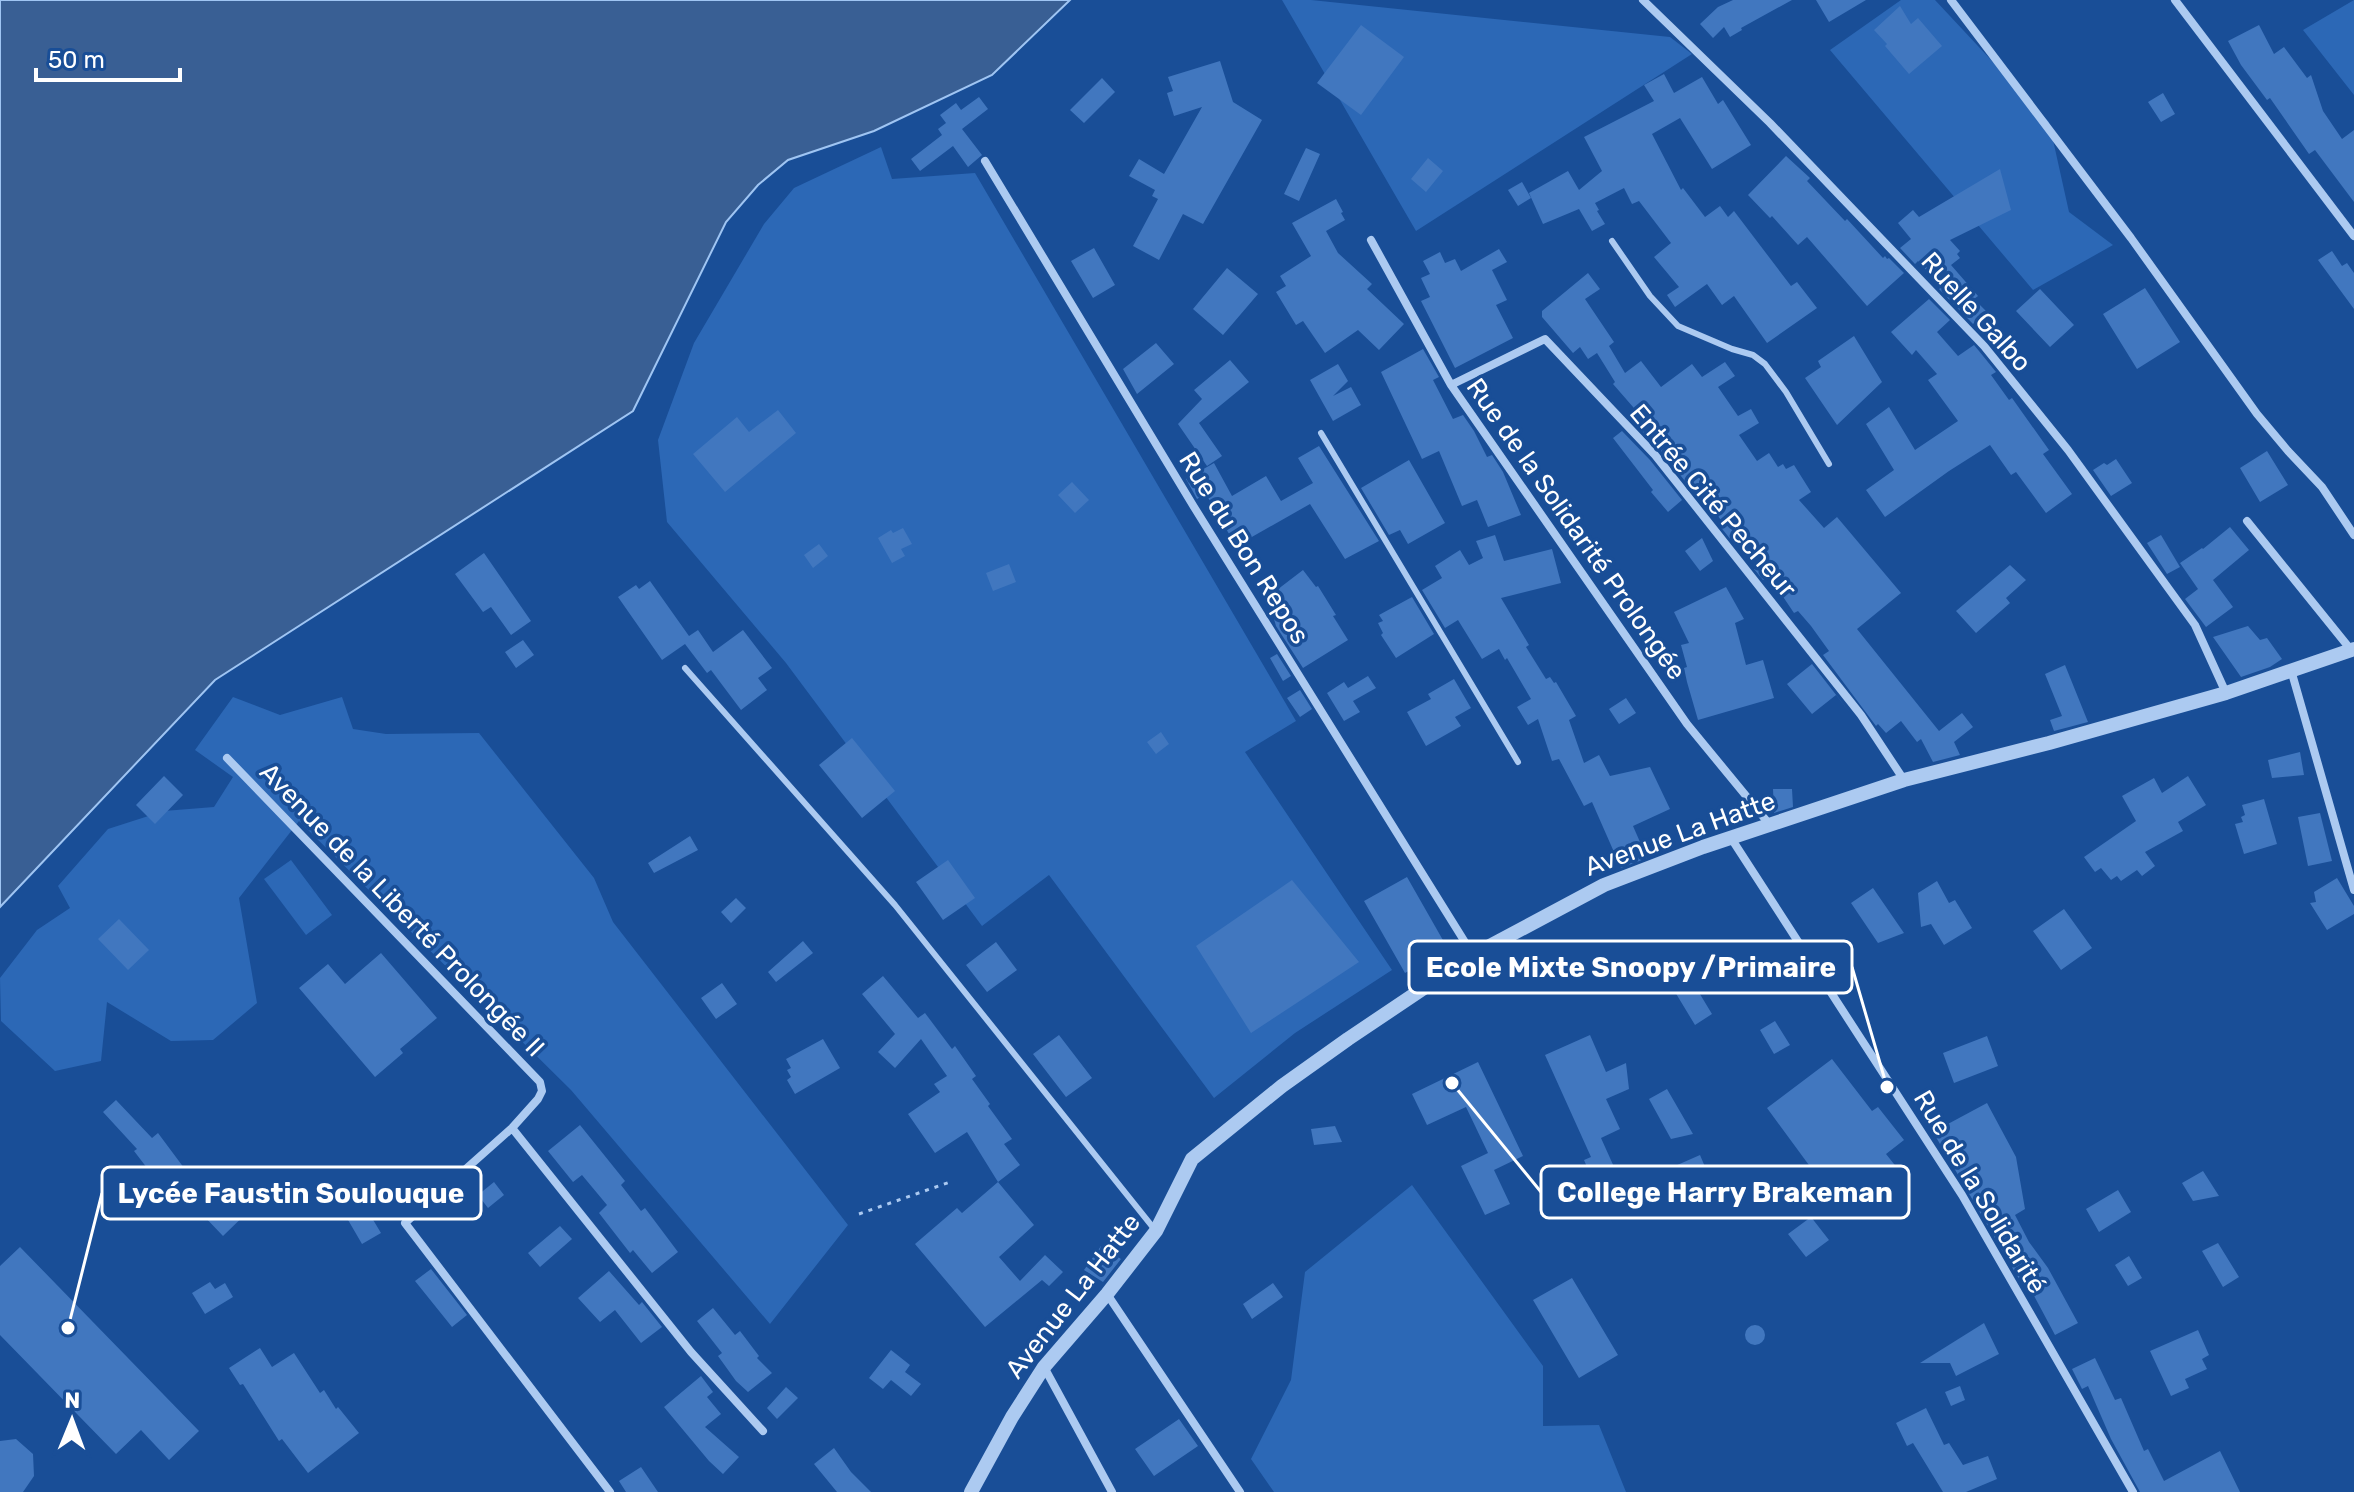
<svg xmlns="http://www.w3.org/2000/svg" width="2354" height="1492" font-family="Rubik,sans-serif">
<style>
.green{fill:#2c68b6}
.water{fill:#395f94;stroke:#9fc5f3;stroke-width:2}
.building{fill:#4177bf}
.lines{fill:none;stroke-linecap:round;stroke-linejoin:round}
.path{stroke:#accaf1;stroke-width:3;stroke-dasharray:4 6;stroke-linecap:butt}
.service{stroke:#accaf1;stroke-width:6}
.minor{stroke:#accaf1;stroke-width:8}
.tertiary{stroke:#accaf1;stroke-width:14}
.labels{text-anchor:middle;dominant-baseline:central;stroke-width:7;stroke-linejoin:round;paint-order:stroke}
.street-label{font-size:26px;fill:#fff;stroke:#194e97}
.leader{fill:none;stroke:#fff;stroke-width:3}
.callout-dot{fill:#fff;stroke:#194e97;stroke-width:3}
.callout{fill:#194e97;stroke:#fff;stroke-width:3}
.callout-label{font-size:28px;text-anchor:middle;font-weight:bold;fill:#fff}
</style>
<rect width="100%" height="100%" fill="#194e97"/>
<!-- green -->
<path class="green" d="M1282,0H1311L1670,37L1692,54L1416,231Z
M1901,0H1935L2049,122L2069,212L2113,245L2033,290L1830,50Z
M2354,0V95L2303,30Z
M881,147L892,179L975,173L1296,721L1245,752L1392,970L1295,1033L1214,1098L1049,875L982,926L786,663L667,522L658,440L694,343L764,224L794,188Z
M233,697L280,715L342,697L353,729L386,734L479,733L594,878L613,922L848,1225L770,1324L571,1090L299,821L239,898L257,1003L213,1040L171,1041L107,1002L101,1061L55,1071L1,1021L0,978L37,930L70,908L58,886L108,829L164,811L214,807L233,777L195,750Z
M291,860L332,915L306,935L264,879Z
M1412,1185L1543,1366V1426L1599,1425L1626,1492H1274L1251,1459L1291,1380L1305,1272Z"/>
<!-- water -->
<path class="water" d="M0,0H1070L992,75L874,131L788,160L758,185L726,222L633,411L215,680L0,907Z"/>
<!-- building -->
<path class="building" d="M1733,0H1792L1741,28L1742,30L1730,37L1724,27L1713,38L1700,24L1718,7Z
M1816,0H1866L1829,22Z
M1900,6L1911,24L1918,18L1942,46L1909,74L1885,46L1887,44L1874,30Z
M1361,25L1404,57L1361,115L1317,83Z
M2259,25L2274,54L2284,47L2307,78L2311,75L2323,111L2342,139L2354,130V202L2315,150L2309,154L2270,98L2267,100L2241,65L2228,41Z
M1220,61L1233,102L1262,120L1203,224L1183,214L1159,260L1133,246L1158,199L1152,196L1155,190L1129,176L1139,159L1164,174L1202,107L1174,116L1167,93L1173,91L1168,77Z
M1664,74L1674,93L1702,77L1718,104L1723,100L1751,145L1712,169L1680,118L1652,134L1681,190L1683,188L1705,217L1720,206L1728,217L1734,211L1791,286L1797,282L1817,308L1767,343L1734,296L1722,305L1707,284L1675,307L1667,295L1679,287L1654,257L1671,243L1639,201L1632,204L1624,188L1595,203L1599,210L1597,211L1605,224L1592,231L1579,209L1543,224L1529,193L1568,171L1579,190L1602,171L1584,137L1654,101L1644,85Z
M1102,78L1115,92L1084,123L1070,110Z
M2163,93L2175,114L2161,122L2148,102Z
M979,97L988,109L962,129L982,155L968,167L953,146L920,171L911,159L942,135L938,129L946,123L940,115L956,103L961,110Z
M1306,148L1320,154L1299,201L1284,194Z
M1786,156L1810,178L1807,181L1845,221L1847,219L1883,258L1885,256L1887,259L1889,258L1904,273L1867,306L1807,237L1798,245L1772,216L1770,218L1748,195Z
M1428,158L1443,171L1426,192L1411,179Z
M2000,169L2011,210L1950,240L1960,251L1957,254L1960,258L1951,265L1978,296L1974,299L1986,311L1973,324L1939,289L1942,287L1918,261L1915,264L1900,248L1911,239L1898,223L1913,210L1919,217Z
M1522,182L1531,198L1518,206L1508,190Z
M1336,199L1343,212L1341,213L1345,220L1326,231L1338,253L1372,284L1367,289L1404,324L1379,350L1358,330L1325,353L1303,321L1296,325L1276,292L1286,286L1280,276L1311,256L1292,223Z
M1094,248L1115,285L1093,298L1071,261Z
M1499,249L1507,262L1492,270L1507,300L1496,305L1513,338L1455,368L1421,301L1430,297L1421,278L1430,274L1423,261L1440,252L1445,263L1455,259L1461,271Z
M2332,251L2342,266L2347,263L2354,273V309L2318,260Z
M1227,268L1258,294L1223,335L1193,309Z
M1588,273L1600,289L1585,299L1614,342L1609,346L1625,373L1641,361L1661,387L1692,364L1702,377L1725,362L1735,376L1718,387L1738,416L1751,409L1759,423L1739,435L1757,461L1769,453L1778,467L1783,464L1786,469L1794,465L1811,492L1799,500L1824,528L1837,517L1901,593L1857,629L1939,731L1962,713L1973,727L1954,742L1960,755L1933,762L1921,739L1917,742L1901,721L1886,733L1878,724L1876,726L1823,655L1829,651L1811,626L1798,611L1794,613L1769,576L1763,580L1754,569L1765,561L1747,536L1735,545L1719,525L1723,523L1697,487L1693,491L1660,450L1633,422L1640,415L1613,384L1615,382L1597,353L1588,359L1580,347L1573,353L1542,317V311Z
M2145,288L2180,342L2137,369L2103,314Z
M2040,289L2074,325L2050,347L2016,311Z
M1929,299L1950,320L1937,332L1958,356L1974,345L1979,351L1996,372L1991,375L2009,400L2012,398L2049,450L2043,454L2072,494L2046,513L2016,472L2011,475L1990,445L1949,471L1885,517L1866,490L1894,470L1866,424L1889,407L1915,450L1958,421L1928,380L1937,374L1916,350L1912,355L1891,332Z
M1854,336L1882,382L1837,425L1805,378L1821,367L1818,361Z
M1156,343L1174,364L1137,394L1123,369Z
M1423,349L1439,377L1433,380L1453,419L1463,415L1474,431L1487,457L1492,455L1503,472L1521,515L1488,527L1477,500L1462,506L1439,451L1422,459L1381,372Z
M1230,360L1249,382L1199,423L1222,456L1207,466L1178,424L1202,399L1194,390Z
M1338,364L1348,381L1333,396L1351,387L1361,405L1333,421L1310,380Z
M778,410L796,433L725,492L693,454L737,417L749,432Z
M1622,431L1650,460L1682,500L1668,512L1651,492L1653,490L1613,438Z
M1319,446L1379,541L1345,559L1310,504L1236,546L1206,494L1197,499L1186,479L1214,463L1232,496L1266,476L1281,501L1313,483L1298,458Z
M2267,451L2288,485L2260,502L2240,468Z
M2116,459L2132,483L2111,496L2093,470L2104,463L2107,465Z
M1409,460L1445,523L1408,544L1400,530L1389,535L1361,488Z
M1072,482L1089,500L1075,513L1058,495Z
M2230,527L2249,550L2213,580L2233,607L2206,627L2185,599L2198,589L2180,563L2202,548L2203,549Z
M903,528L912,544L901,549L905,556L892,563L878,538L891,530L893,533Z
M1495,535L1504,561L1552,549L1561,583L1501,598L1529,645L1526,647L1546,679L1550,677L1554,683L1556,682L1576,716L1569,720L1584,763L1599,755L1610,776L1650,767L1670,809L1633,826L1647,858L1621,868L1592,802L1584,806L1559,759L1552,761L1538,719L1528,725L1517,707L1531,699L1507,658L1505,660L1499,649L1482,659L1458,620L1445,628L1422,590L1442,578L1435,566L1460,550L1469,565L1483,558L1476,541Z
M2161,535L2180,567L2167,574L2147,543Z
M1702,538L1713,561L1700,571L1685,551Z
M819,544L828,556L813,568L804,555Z
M484,553L531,621L511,635L491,607L483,612L455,574Z
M1009,564L1016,582L993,591L986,573Z
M2010,565L2026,580L2006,598L2010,603L1976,633L1956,611Z
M1303,570L1316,587L1318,586L1336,615L1333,616L1348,640L1303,668L1276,626L1274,619L1282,614L1269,596Z
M650,581L689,636L698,630L713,652L743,630L772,668L758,678L767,690L741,710L711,670L707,673L685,644L662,660L618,597L636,585L639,589Z
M1726,587L1744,619L1735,623L1746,665L1763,660L1774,698L1698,720L1687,682L1684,668L1687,667L1681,645L1689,643L1674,612Z
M1412,597L1434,634L1396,658L1381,635L1383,633L1378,623L1383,621L1379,615Z
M2248,626L2260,640L2267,638L2282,659L2270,667L2241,677L2213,637Z
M523,640L534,655L516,668L505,652Z
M1277,654L1291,676L1283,681L1270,658Z
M1812,664L1851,714L1836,695L1812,714L1787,684Z
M2065,665L2088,722L2054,731L2050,720L2062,716L2045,674Z
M1368,676L1376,688L1353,701L1360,712L1344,721L1327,693L1344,682L1348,688Z
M1454,679L1471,708L1455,717L1461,726L1426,746L1407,712L1431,699L1428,694Z
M1300,690L1312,709L1300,717L1287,698Z
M1626,698L1636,713L1619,724L1609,709Z
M1161,732L1169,744L1156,754L1147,742Z
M852,738L895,791L862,818L819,765Z
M2300,752L2304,775L2272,778L2268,760Z
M164,776L183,795L155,824L136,805Z
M2188,776L2206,805L2178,822L2183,831L2145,852L2155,866L2142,876L2137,870L2121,881L2117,876L2111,880L2101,868L2095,872L2084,857L2136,821L2122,796L2154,778L2162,793Z
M1773,789H1792L1793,807L1774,813Z
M2264,799L2277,844L2244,854L2235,824L2243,822L2241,817L2245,815L2242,805Z
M2320,813L2332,861L2308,866L2298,817Z
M690,836L698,850L654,873L648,863Z
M948,860L975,898L943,920L916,882Z
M1407,877L1448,949L1405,973L1364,901Z
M2337,878L2354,906V914L2327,930L2310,903L2316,902L2314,892Z
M1292,880L1359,962L1251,1033L1196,946Z
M1937,881L1949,903L1955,900L1972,928L1944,945L1931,924L1921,927L1918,893Z
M1873,888L1904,933L1878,943L1851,903Z
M736,898L746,908L731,923L721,912Z
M2064,909L2092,948L2061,970L2033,931Z
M119,919L149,950L128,970L98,939Z
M803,941L813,953L776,982L768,972Z
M996,942L1017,970L987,992L966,965Z
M381,953L437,1018L400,1049L403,1053L375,1077L299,988L328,964L345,984Z
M883,976L918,1018L925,1013L952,1049L955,1046L976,1076L972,1079L990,1104L988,1106L1012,1139L1004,1144L1020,1165L998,1182L1034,1225L999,1257L1020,1281L1045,1255L1063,1272L1049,1286L1042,1280L985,1327L915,1244L957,1208L962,1213L998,1182L967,1132L935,1153L908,1114L940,1092L934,1084L947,1076L921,1039L895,1068L878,1052L895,1034L862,994Z
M1689,976L1712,1014L1695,1025L1672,987Z
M722,983L737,1004L716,1019L701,998Z
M1775,1021L1790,1045L1774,1054L1760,1030Z
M1059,1035L1092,1078L1066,1097L1033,1054Z
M1590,1035L1606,1072L1626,1063L1629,1089L1606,1099L1620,1129L1601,1138L1619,1178L1596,1188L1584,1160L1591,1157L1545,1055Z
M1987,1036L1998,1066L1954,1083L1943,1053Z
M823,1039L840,1068L795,1094L787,1080L791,1077L787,1070L791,1068L786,1059Z
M1832,1059L1872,1111L1878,1107L1904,1140L1886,1154L1902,1174L1860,1206L1841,1181L1828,1191L1767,1108Z
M1478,1062L1523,1156L1494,1170L1510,1204L1485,1215L1461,1166L1488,1153L1466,1107L1427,1125L1412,1094Z
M1667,1089L1693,1134L1671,1139L1649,1099Z
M116,1100L152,1138L158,1133L193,1180L170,1198L134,1151L137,1149L103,1112Z
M1987,1103L2016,1157L2025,1209L2015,1215L2029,1242L2048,1268L2078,1323L2055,1335L2024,1277L2020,1280L2016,1274L1933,1132Z
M580,1125L625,1181L621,1185L641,1211L645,1208L678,1252L652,1273L633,1250L630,1253L599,1213L607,1205L582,1175L573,1182L548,1151Z
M1335,1126L1342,1142L1314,1145L1311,1129Z
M1700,1155L1717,1195L1666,1216L1650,1177Z
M2203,1171L2219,1196L2193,1201L2182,1183Z
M494,1182L504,1195L488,1208L478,1195Z
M236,1183L256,1204L223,1236L202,1214Z
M351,1183L381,1233L362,1244L333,1194Z
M2118,1190L2131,1212L2099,1232L2086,1209Z
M1811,1217L1829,1240L1806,1257L1788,1234Z
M560,1226L572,1239L540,1267L528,1253Z
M2218,1243L2239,1277L2223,1287L2202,1251Z
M1101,1246L1121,1259L1103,1282L1084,1270Z
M20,1247L199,1431L169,1460L141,1430L116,1454L0,1335V1266Z
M2129,1256L2142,1278L2128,1286L2115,1265Z
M431,1269L467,1315L452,1327L415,1281Z
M609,1271L639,1305L642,1302L662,1327L641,1343L615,1310L600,1322L578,1298Z
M1572,1278L1618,1355L1579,1378L1533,1300Z
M210,1282L215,1289L225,1283L233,1297L205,1314L192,1293Z
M1273,1283L1283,1297L1252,1319L1243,1304Z
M713,1308L735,1335L740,1331L759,1356L757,1358L772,1373L748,1392L736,1381L718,1356L722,1353L697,1321Z
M1984,1323L1999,1354L1956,1376L1950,1363H1920Z
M1745 1335a10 10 0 1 1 20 0a10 10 0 1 1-20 0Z
M2198,1330L2209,1355L2202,1359L2207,1369L2185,1379L2189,1388L2171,1396L2150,1351Z
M260,1348L272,1367L294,1353L320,1393L324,1390L336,1409L338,1407L359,1433L308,1473L282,1439L279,1441L243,1384L240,1385L229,1368Z
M891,1350L910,1365L905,1372L921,1384L911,1396L891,1380L883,1389L869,1378Z
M2095,1358L2115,1400L2121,1398L2144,1451L2148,1449L2164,1481L2220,1451L2240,1492H2140L2111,1439L2088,1386L2082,1389L2072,1369Z
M701,1376L713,1392L707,1397L721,1414L705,1427L739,1457L723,1474L709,1461L664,1407Z
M1960,1386L1965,1400L1951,1406L1945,1392Z
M786,1387L798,1398L777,1419L767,1408Z
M1926,1408L1944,1445L1949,1443L1963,1465L1988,1456L1997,1479L1966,1492H1943L1913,1443L1907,1446L1896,1423Z
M1179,1419L1198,1446L1154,1476L1135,1449Z
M16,1439L33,1454L34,1476L23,1492H0V1441Z
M834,1448L851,1472L871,1492H837L814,1464Z
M641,1467L658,1492H626L619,1481Z"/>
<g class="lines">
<!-- path -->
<path class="path" d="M859,1214L950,1182"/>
<!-- service -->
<path class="service" d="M1612,241L1650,296L1678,326L1732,349L1753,355L1765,364L1786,392L1829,464
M1321,433L1518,762
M685,668L895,905L1156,1231"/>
<!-- minor -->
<path class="minor" d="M1643,0L1770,123L1984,346L2068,450L2195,625L2226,693
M1951,0L2131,238L2257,414L2288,451L2322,487L2354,535
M2175,0L2354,236
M985,161L1194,507L1473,955
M1371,240L1451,385L1687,724L1770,825
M1451,385L1545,339L1655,455L1861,715L1904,780
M2247,521L2351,650
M2291,670L2354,890
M227,758L540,1082L542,1091L538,1099L512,1128L405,1223L610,1492
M1731,838L1962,1195L2133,1492
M512,1128L691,1352L763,1431
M1107,1294L1240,1492
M1044,1367L1112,1492"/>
<!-- tertiary -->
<path class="tertiary" d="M971,1492L1012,1417L1044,1367L1107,1294L1156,1231L1192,1159L1282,1086L1348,1039L1473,955L1604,885L1703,847L1904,780L2049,743L2226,693L2354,649"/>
</g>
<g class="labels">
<!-- street labels -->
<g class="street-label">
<text transform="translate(1976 312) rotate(48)">Ruelle Galbo</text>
<text transform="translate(1713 501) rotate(50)">Entrée Cité Pecheur</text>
<text transform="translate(1576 529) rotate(55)">Rue de la Solidarité Prolongée</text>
<text transform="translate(1244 548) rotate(58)">Rue du Bon Repos</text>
<text transform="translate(1680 834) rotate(-20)">Avenue La Hatte</text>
<text transform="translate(402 910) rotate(46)">Avenue de la Liberté Prolongée II</text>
<text transform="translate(1980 1192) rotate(59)">Rue de la Solidarité</text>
<text transform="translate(1073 1296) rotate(-52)">Avenue La Hatte</text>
</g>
</g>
<!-- callouts -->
<path class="leader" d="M1887 1087L1852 967M1452 1083L1541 1192M68 1328L102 1193"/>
<g class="callout-dot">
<circle cx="1887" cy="1087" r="8"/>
<circle cx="1452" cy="1083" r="8"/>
<circle cx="68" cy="1328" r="8"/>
</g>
<g class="callout">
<rect x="1409" y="941" width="443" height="52" rx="8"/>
<rect x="1541" y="1166" width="368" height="52" rx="8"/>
<rect x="102" y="1167" width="379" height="52" rx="8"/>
</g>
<g class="callout-label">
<text x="1631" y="977">Ecole Mixte Snoopy /Primaire</text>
<text x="1725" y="1202">College Harry Brakeman</text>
<text x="291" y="1203">Lycée Faustin Soulouque</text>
</g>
<!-- north arrow -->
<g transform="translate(72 1420) rotate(1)" stroke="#194e97" stroke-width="6" paint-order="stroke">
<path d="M0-6L14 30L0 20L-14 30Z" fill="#ffffff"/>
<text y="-12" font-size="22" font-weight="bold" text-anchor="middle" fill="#ffffff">N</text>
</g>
<!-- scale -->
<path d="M36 68v12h144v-12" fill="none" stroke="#ffffff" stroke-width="4"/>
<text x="48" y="68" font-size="24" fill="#ffffff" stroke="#194e97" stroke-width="6" paint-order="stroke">50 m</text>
</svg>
